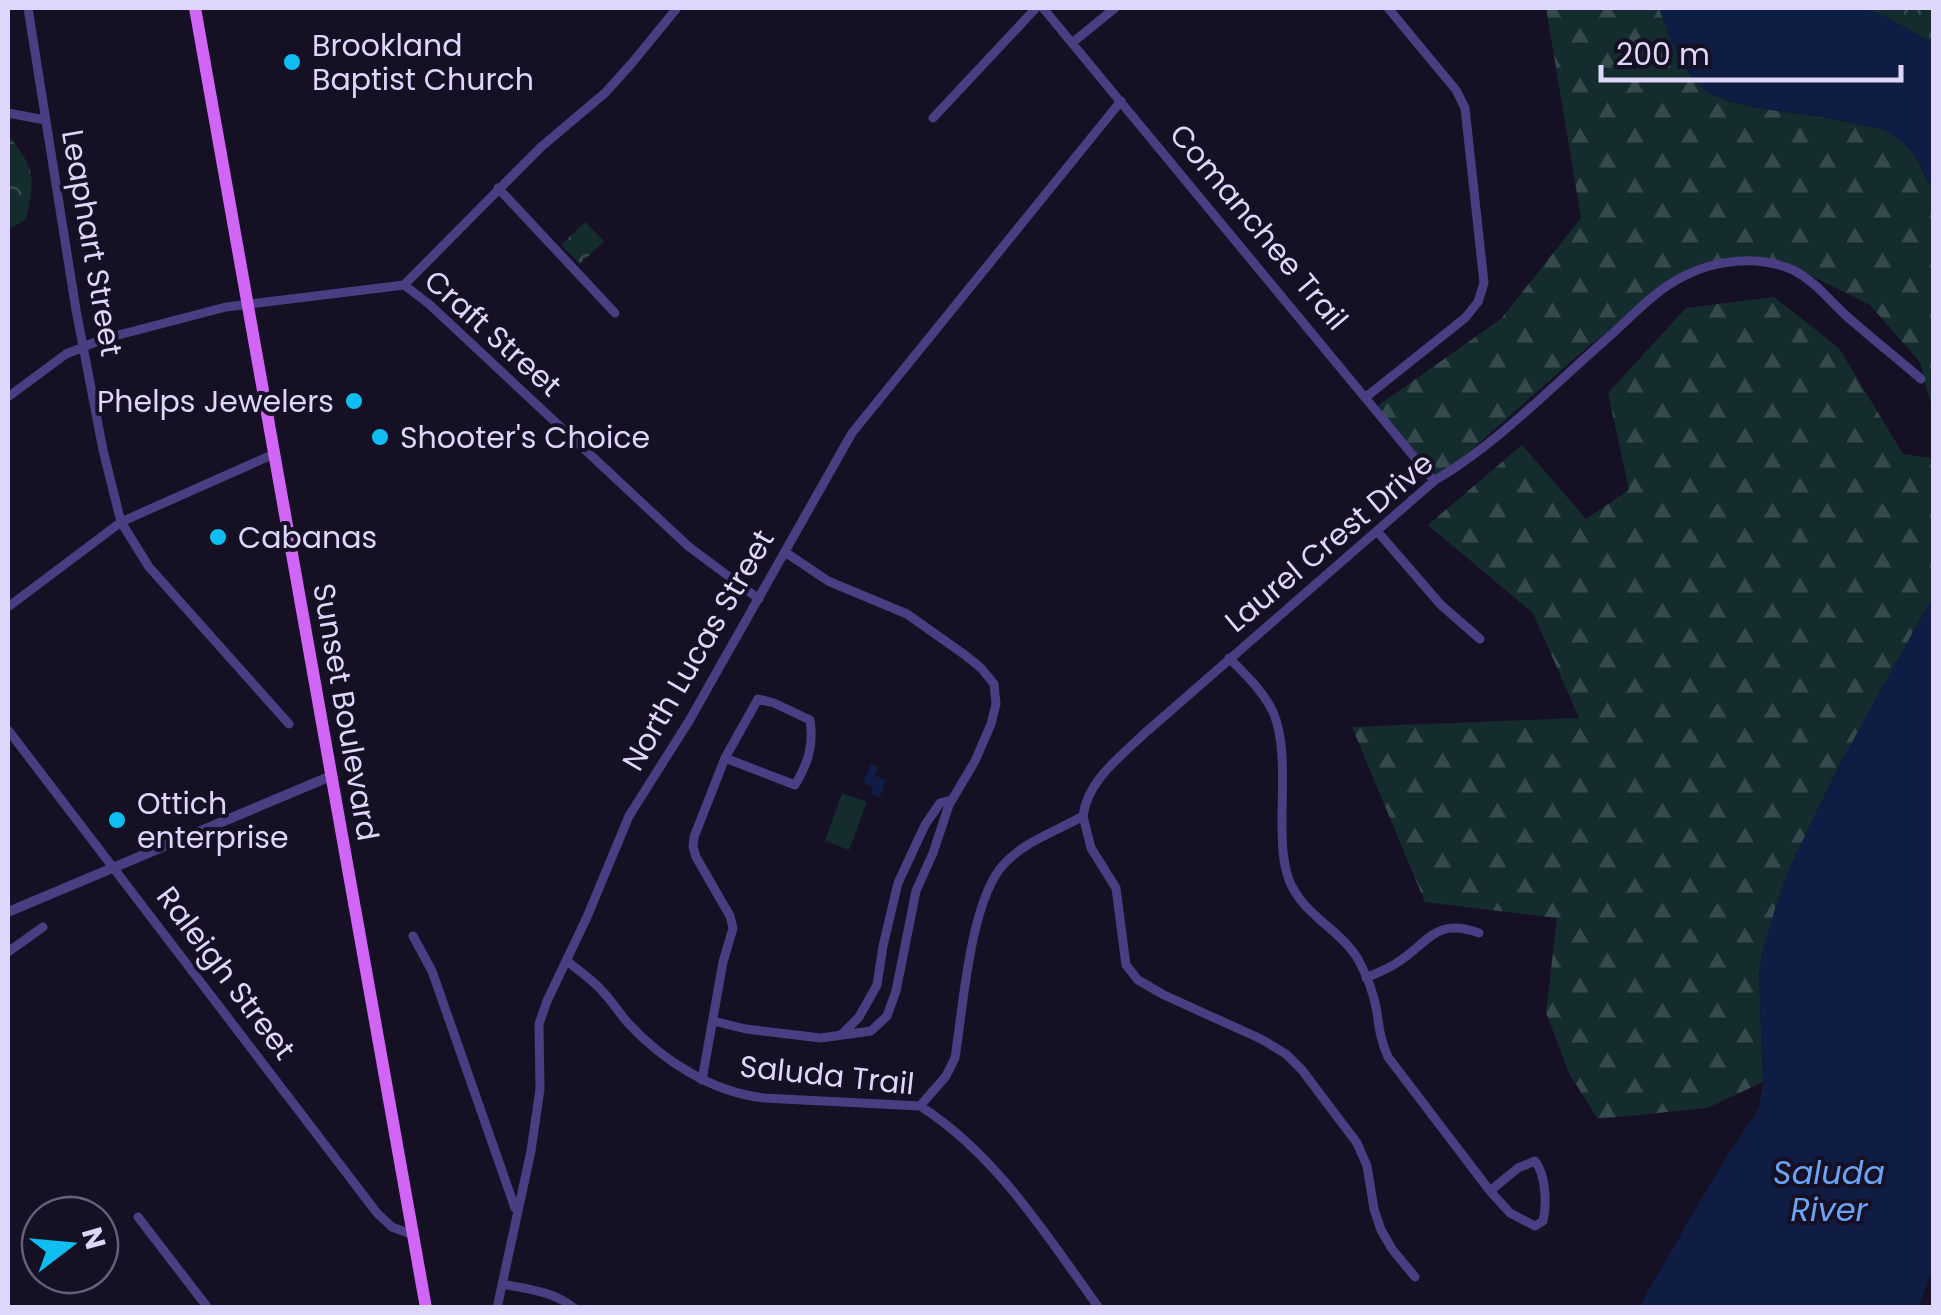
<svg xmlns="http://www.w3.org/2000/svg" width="1941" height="1315" font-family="Poppins,sans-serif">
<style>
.forest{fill:url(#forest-firs)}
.park{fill:url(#park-crowns)}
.pitch{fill:#142c2e}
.water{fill:#0f1d44}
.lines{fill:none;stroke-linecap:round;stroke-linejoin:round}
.minor{stroke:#493e81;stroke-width:9}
.tertiary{stroke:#493e81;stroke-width:10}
.primary{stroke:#d165f5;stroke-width:12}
.poi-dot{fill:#0fbef0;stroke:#161025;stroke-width:4}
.labels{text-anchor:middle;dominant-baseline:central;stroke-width:8;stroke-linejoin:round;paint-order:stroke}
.poi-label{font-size:30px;fill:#dfd6fc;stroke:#161025;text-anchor:start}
.street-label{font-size:30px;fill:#dfd6fc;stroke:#161025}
.water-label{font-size:32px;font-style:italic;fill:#6ba4f6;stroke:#161025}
</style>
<defs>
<pattern id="forest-firs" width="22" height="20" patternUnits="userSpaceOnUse" patternTransform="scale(2.5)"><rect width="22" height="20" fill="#142c2e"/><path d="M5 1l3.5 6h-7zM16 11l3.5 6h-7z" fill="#364a4d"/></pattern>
<pattern id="park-crowns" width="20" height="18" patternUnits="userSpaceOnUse" patternTransform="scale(2.5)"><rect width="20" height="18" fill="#142c2e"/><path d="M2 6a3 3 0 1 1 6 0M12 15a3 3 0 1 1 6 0" fill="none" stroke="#364a4d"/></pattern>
</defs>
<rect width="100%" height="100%" fill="#161025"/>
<!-- forest -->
<path class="forest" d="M1546,8H1659C1670,35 1680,68 1703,88C1726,108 1791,112 1822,117C1842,121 1862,125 1882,129L1898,138L1912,150L1933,191V413L1920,362L1870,305L1782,261L1694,271L1591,344L1433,484L1376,407L1501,319L1581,218Z
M1774,297L1839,348L1903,454L1933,458V600L1923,614L1839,766L1790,867L1776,906L1762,954L1759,975L1763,1082L1707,1108L1598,1119L1570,1075L1546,1013L1557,918L1425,902L1352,727L1579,718L1533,613L1428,525L1522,445L1586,519L1629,490L1608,393L1686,308Z"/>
<!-- park -->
<path class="park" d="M1862,8H1933V43L1884,16Z
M8,135C36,170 35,176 26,219L8,230Z
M585,222L604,241L580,264L561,245Z"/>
<!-- pitch -->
<path class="pitch" d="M842,793L867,802L849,850L825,841Z"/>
<!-- water -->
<path class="water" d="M1659,8H1862L1884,16L1933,43V190C1919,161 1912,145 1882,129C1862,125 1842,121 1822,117C1791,112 1726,107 1703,88C1681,68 1668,35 1659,8Z
M1933,600V1275L1929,1278L1919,1307H1639L1719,1169L1759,1108L1763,1082L1759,975L1762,954L1776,906L1790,867L1839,766L1923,614Z
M871,764L879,767L875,776L886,780L880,797L871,794L873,787L863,783Z"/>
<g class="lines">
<!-- minor -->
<path class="minor" d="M28,8L76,310L103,450L121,522L149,567L289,724
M1043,8L1434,481
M1072,43L1115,8
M8,113L45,120
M933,118L1036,8
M498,188L615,313
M404,285L541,147L605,93L632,63L677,8
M8,397L66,354L103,339L226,307L404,285L429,304L688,546L759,599
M1366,397L1465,318L1478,302L1484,283L1465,108L1456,90L1388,8
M1377,531L1441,605L1480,639
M8,607L121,522L274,454
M1229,658C1246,675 1263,691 1273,712C1286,741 1282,787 1282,819C1282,840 1282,860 1289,880C1303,916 1341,929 1359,961C1367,976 1374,995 1377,1012C1379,1028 1381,1042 1388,1057L1490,1191
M758,699L774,703L810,720C814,746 808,763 795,785L725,758Z
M8,730L377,1213L392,1227L413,1235
M1083,816L1091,848L1116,888L1126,965L1138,980L1164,995L1261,1039L1286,1054L1302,1070L1357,1143L1367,1166L1374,1209L1381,1230L1392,1249L1415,1277
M413,936L432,971L515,1208
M8,952L43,927
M567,961C579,971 593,980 603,992C612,1001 619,1013 628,1023C663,1061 712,1092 764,1098L920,1106C996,1154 1047,1236 1099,1308
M1366,978C1376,973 1386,970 1395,964C1430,943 1433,917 1479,933
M713,1021L746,1029L821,1038L871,1031L887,1016L896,991L916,891L933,853L949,805L975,761L991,724L996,704L994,684L981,668L965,655L907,614L828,581L785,552
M842,1034L859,1017L877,985L883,946L898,883L925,825L940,803L951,800
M702,1080L723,962L733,928L730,916L696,857L693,847L694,837L725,758
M920,1106L946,1076L955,1058C963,1008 970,900 1004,864C1025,841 1057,831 1083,816C1087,781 1121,756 1145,733L1434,481C1500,442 1553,385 1611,335C1633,315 1655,291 1682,277C1715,260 1758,254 1793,270C1817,282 1831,303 1851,320C1874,340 1898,359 1921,379
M1535,1161C1546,1175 1547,1205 1543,1221L1535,1226L1510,1213L1490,1191L1518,1168Z
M138,1217L208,1308
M502,1284C527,1289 553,1291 574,1308
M497,1308L531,1151L540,1089L539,1024L547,1001L587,917L629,816L689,721L852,433L1121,101"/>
<!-- tertiary -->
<path class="tertiary" d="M8,912L331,776"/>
<!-- primary -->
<path class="primary" d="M195,8L426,1308"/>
</g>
<!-- markers -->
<g class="poi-dot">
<circle cx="292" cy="62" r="10"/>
<circle cx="354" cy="401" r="10"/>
<circle cx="380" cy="437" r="10"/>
<circle cx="218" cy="537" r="10"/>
<circle cx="117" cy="820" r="10"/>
</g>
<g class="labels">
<!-- poi labels -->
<g class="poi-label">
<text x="312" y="45">Brookland<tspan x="312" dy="34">Baptist Church</tspan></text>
<text x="334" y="401" text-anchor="end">Phelps Jewelers</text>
<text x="400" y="437">Shooter's Choice</text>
<text x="238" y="537">Cabanas</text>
<text x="137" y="803">Ottich<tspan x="137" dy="34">enterprise</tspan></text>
</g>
<!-- street labels -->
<g class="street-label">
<text transform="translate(1259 227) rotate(50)">Comanchee Trail</text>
<text transform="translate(92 243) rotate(80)">Leaphart Street</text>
<text transform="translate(493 333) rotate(42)">Craft Street</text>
<text transform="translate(1329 542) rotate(-40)">Laurel Crest Drive</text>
<text transform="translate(698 650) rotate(-60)">North Lucas Street</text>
<text transform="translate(346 712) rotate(80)">Sunset Boulevard</text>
<text transform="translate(226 973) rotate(53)">Raleigh Street</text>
<text transform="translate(827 1075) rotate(6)">Saluda Trail</text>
</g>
<!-- water labels -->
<g class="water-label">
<text x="1829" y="1172">Saluda<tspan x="1829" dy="37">River</tspan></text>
</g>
</g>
<!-- border -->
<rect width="1941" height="1315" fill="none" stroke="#dfd6fc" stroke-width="20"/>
<!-- north arrow -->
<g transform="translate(70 1245) rotate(74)"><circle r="48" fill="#161025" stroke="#665f7b" stroke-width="2.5"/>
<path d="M0-8L18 38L0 25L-18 38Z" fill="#0fbef0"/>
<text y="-15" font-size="28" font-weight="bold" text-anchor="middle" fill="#dfd6fc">N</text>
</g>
<!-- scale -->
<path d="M1601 65v15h300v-15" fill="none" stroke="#dfd6fc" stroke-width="5"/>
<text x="1616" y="65" font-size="30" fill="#dfd6fc" stroke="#161025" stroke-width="8" paint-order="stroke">200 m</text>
</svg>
